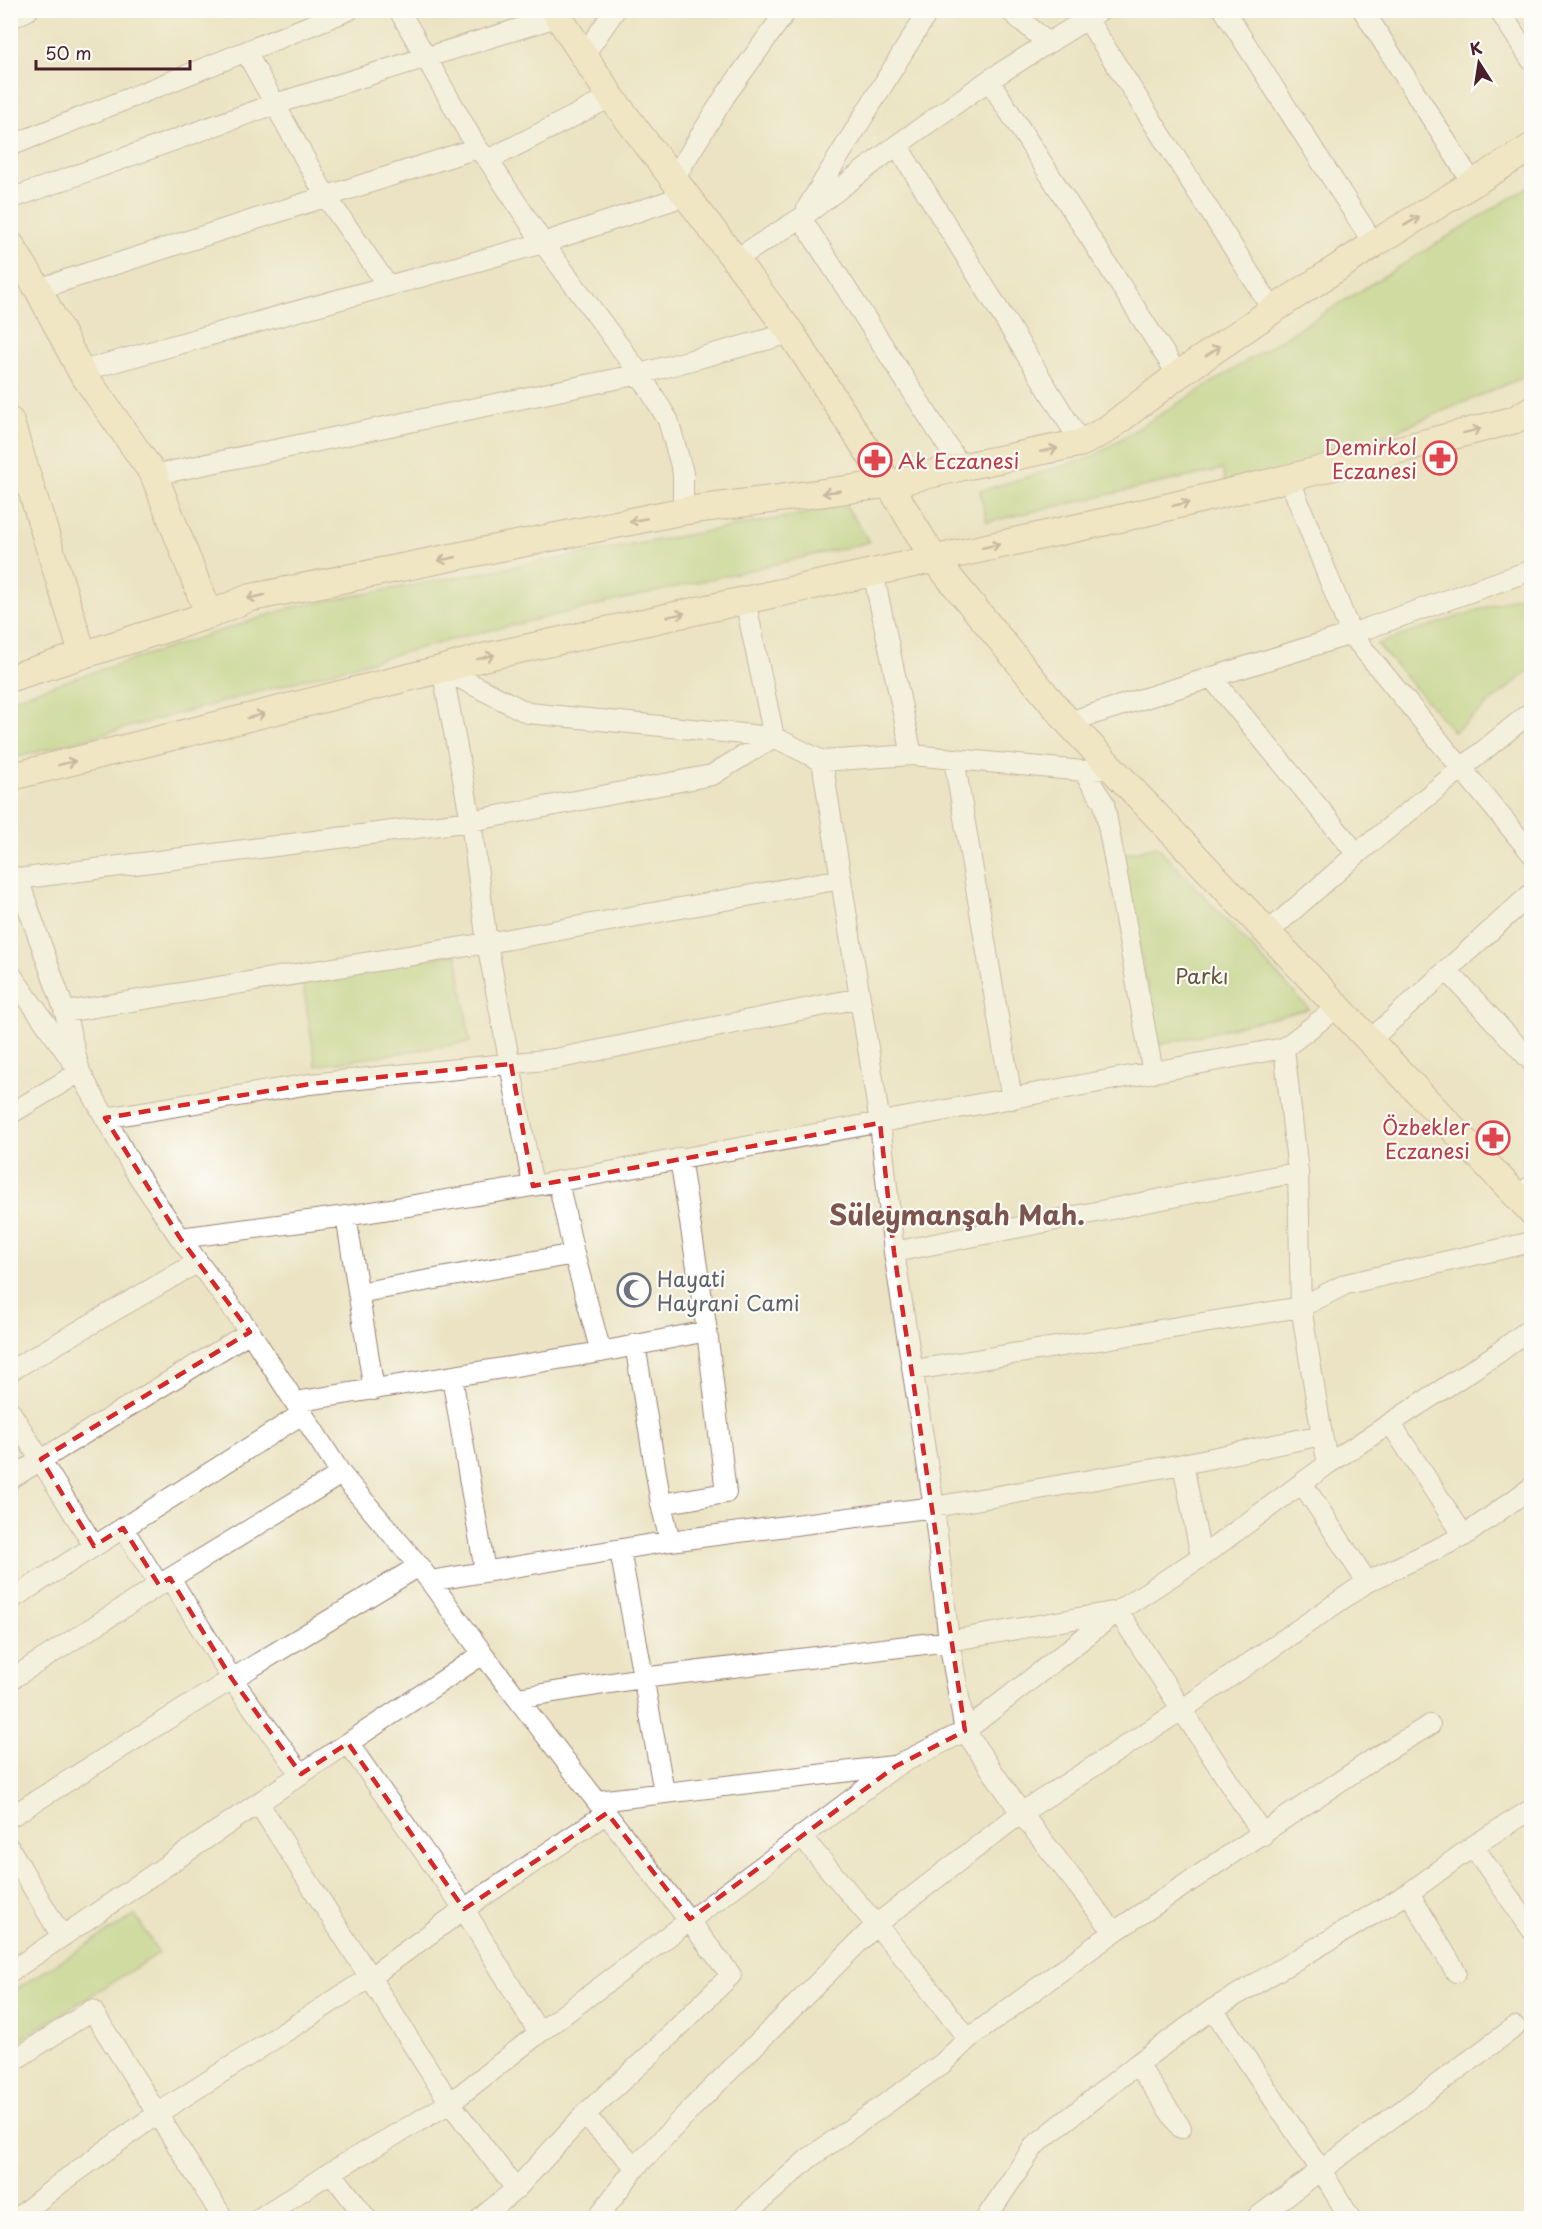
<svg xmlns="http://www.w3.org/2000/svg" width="1542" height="2229" font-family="'Playpen Sans',sans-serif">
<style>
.green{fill:#aed078;stroke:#7c7852;stroke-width:1.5}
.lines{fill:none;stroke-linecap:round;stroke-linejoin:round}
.street-casing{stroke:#9a8177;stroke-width:22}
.secondary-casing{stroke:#9a8177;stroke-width:29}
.street{stroke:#fff;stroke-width:20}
.secondary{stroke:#f8e8c3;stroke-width:27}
.oneway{stroke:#a18477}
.marked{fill:none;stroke:#d62828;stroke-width:4.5;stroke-dasharray:12 8;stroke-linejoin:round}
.labels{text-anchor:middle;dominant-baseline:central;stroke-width:4.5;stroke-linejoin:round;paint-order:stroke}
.health-label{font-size:21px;fill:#be3a42;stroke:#fdfcf7;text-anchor:end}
.park-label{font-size:21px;fill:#685442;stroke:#fdfcf7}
.worship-label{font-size:21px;fill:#5b616d;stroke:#fdfcf7;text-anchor:start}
.district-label{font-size:27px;font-weight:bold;fill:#7d554e;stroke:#fdfcf7}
</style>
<rect width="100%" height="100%" fill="#fdfcf7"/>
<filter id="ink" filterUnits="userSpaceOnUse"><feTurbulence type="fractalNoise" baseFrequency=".0167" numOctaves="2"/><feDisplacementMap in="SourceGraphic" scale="12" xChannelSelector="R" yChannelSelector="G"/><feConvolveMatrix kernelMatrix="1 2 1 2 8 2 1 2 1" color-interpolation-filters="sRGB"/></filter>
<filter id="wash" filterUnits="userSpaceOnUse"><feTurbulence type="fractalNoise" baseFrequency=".008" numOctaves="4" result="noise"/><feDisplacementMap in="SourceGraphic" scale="24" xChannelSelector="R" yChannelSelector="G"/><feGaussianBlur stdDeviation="1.35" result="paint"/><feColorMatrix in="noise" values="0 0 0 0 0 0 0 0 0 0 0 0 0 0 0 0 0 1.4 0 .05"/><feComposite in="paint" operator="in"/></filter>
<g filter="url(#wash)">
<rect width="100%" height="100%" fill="#ebe3c3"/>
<!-- green -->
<path class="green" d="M1531,185V374L1322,462L1226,486L1223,469L987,522L980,491L1092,457Z
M846,506L870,542L461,637L11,759V699L293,607Z
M1531,592V669L1454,732L1377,644Z
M1157,846L1309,1009L1159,1045L1121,855Z
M457,954L470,1042L316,1066L302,978Z
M135,1915L159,1953L12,2045L10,2042L11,1992Z"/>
</g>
<g filter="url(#ink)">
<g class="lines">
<!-- street casing -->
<g class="street-casing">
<path id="street" d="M399,10L477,148L488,160L543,243L640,374L668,420L683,473V511
M1009,10L1048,43
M1224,10L1374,244
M1363,10L1473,184
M1499,10L1532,61
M10,19L28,10
M1087,19L1273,310
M246,52L325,195L388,286
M584,55L615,10
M989,80L1178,375
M897,145L1081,443
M10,146L349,10
M488,160L611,97
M673,180L725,96L787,10
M10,199L275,104L557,17
M807,208L929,10
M801,218L961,467
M736,259L801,218L897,145L989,80L1101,10
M38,289L477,148
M81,371L543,243L687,195
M154,475L640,374L791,333
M1289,478L1351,634L1532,854
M873,572L912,755
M1211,677L1357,854
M1068,722L1351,634L1532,570
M954,759L1012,1099
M822,761L880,1123L894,1252L934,1507L949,1641L965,1731L1021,1813L1114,1932
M1083,771L1104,803L1153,1073
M10,874L18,879L471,821L712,775L774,737L745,600
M1267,933L1357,854L1532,711
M1447,970L1532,1062
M10,973L80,1072L133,1168L180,1238L250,1332L341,1474L419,1566L483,1654L731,1975L649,2056L584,2115L516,2189L481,2218
M65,1012L487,943L841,879
M1370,1040L1532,893
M1284,1048L1298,1172L1301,1307L1322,1435
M10,1114L80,1072L65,1012L18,879
M105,1118L310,1084L555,1059L860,998
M558,1181L574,1254L601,1352
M533,1186L487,943L471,821L442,669L528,713L774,737L822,761L912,755L1083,771L1112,768
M1517,1197L1532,1185
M346,1216L374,1390
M180,1238L346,1216L533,1186L1284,1048L1338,1007
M894,1252L1298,1172
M358,1293L574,1254
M635,1344L661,1504L670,1541
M914,1370L1301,1307L1346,1284L1532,1242
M10,1371L198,1262
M452,1377L485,1571
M295,1402L601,1352L707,1331
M10,1411L94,1546
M1391,1424L1464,1536
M1183,1464L1201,1557
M10,1479L250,1332
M1302,1483L1367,1582
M661,1504L726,1493L707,1331L680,1158
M123,1528L159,1585
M620,1550L664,1792
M170,1578L232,1679L301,1774
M430,1581L670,1541L934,1507L1183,1464L1322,1435L1328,1464
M10,1600L302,1414
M10,1680L159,1585L341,1474
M517,1698L642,1678L949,1641L1118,1611L1263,1835
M348,1743L464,1909L539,2033
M598,1801L893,1766
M259,1804L450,2103L516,2189
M10,1817L232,1679L419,1566
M801,1836L912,1967L968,2039
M1473,1846L1532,1930
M10,1849L62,1937
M1409,1893L1456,1972
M10,1972L301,1774L483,1654
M1213,2009L1321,2170L1350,2218
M10,2063L92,2010L223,2218
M1137,2064L1181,2128
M584,2115L636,2167
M331,2172L366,2218
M17,2218L62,2182L157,2114L369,1978L464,1909L607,1813
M260,2218L331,2172L450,2103L539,2033L896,1766L965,1731L1118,1611L1201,1557L1328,1464L1498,1353L1532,1327
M597,2218L636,2167L691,2109L877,1924L1021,1813L1183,1709L1367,1582L1464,1536L1532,1487
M742,2218L808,2159L943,2063L968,2039L1114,1932L1381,1754L1430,1725
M986,2218L1035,2145L1137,2064L1213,2009L1409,1893L1473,1846L1532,1809
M1256,2218L1515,2027"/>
</g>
<!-- secondary casing -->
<g class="secondary-casing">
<path id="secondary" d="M554,10L611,97L791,333L889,484L934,559L1068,722L1532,1212
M10,244L38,289L81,371L154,475L209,615
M10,421L83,655
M10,678L209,615L249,598L683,511L889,484L961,467L1081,443L1106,430L1178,375L1273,310L1374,244L1532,147
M10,777L442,669L485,657L1122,518L1289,478L1514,420L1532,409"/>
</g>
<!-- street -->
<use href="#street" class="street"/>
<!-- secondary -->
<use href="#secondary" class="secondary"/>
</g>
<!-- one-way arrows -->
<defs><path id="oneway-shaft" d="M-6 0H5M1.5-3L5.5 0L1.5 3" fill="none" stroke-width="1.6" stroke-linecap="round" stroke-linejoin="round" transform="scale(1.5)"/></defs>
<g class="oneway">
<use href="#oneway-shaft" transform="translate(1412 221) rotate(-31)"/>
<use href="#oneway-shaft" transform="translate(1213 351) rotate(-34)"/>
<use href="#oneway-shaft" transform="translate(1472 431) rotate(-14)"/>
<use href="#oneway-shaft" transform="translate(1049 450) rotate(-11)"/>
<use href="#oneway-shaft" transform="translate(831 492) rotate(172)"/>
<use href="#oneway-shaft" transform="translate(1181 504) rotate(-13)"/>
<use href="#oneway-shaft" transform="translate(638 520) rotate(169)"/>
<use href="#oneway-shaft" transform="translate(991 546) rotate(-12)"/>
<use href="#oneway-shaft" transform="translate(447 559) rotate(169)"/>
<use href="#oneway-shaft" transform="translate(256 597) rotate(167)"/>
<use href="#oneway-shaft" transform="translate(676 615) rotate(-12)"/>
<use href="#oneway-shaft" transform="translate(486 657) rotate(-14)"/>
<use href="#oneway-shaft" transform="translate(256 716) rotate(-14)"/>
<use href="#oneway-shaft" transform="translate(67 763) rotate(-14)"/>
</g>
</g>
<!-- marked area -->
<path d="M0 0H1542V2229H0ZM511,1064L533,1186L880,1123L894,1252L965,1731L896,1766L690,1919L607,1813L464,1909L348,1743L301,1774L232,1679L170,1578L159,1585L123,1528L94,1546L41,1459L250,1332L180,1238L105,1118L310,1084Z" fill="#ebe3c3" fill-opacity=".55" fill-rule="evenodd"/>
<path class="marked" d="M511,1064L533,1186L880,1123L894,1252L965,1731L896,1766L690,1919L607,1813L464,1909L348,1743L301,1774L232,1679L170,1578L159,1585L123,1528L94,1546L41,1459L250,1332L180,1238L105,1118L310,1084Z"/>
<!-- icons -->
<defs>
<g id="pharmacy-ring" transform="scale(1.725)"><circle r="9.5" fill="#fdfcf7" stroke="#e0444e" stroke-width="1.5"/><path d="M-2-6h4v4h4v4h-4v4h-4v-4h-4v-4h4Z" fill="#e0444e"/></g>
<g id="mosque-ring" transform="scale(1.725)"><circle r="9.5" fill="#fdfcf7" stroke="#6b7280" stroke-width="1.5"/><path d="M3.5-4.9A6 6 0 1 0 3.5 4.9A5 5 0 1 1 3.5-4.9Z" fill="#6b7280"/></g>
</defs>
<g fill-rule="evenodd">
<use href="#pharmacy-ring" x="1440" y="458"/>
<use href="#pharmacy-ring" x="875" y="460"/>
<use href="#pharmacy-ring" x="1493" y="1138"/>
<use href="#mosque-ring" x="634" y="1290"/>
</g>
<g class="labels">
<!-- health labels -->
<g class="health-label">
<text x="1417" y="446">Demirkol<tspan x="1417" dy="24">Eczanesi</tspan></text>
<text x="898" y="460" text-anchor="start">Ak Eczanesi</text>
<text x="1470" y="1126">Özbekler<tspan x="1470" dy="24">Eczanesi</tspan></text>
</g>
<!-- park labels -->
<g class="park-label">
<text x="1202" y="975">Parkı</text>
</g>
<!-- worship labels -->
<g class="worship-label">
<text x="657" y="1278">Hayati<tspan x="657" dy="24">Hayrani Cami</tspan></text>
</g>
<!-- district labels -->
<g class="district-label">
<text x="957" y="1213">Süleymanşah Mah.</text>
</g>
</g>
<!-- margin -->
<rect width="1542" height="2229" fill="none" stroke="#fdfcf7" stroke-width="36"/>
<!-- north arrow -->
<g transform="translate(1479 63) rotate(348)" stroke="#fdfcf7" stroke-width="4.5" paint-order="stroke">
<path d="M0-4.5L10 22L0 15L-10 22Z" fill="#4a1f2b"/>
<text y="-9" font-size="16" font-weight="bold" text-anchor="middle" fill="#4a1f2b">K</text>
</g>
<!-- scale -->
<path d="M36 60v9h154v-9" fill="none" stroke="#4a1f2b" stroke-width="3"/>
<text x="45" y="60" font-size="18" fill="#4a1f2b" stroke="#fdfcf7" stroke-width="4.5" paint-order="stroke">50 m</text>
</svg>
